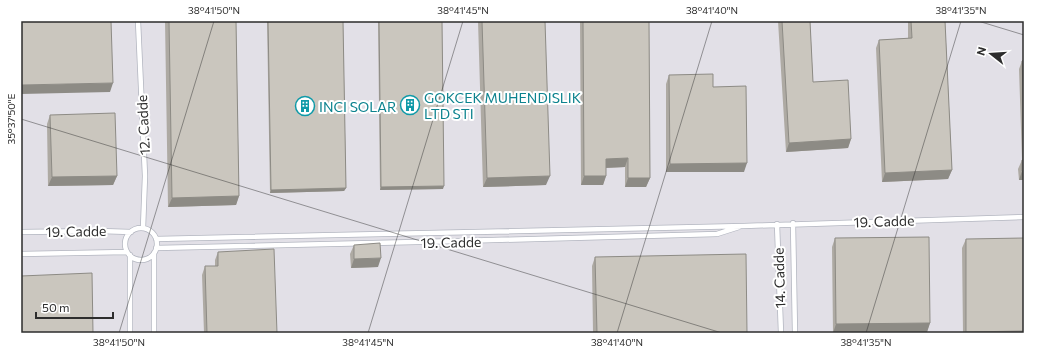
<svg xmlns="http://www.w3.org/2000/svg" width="1045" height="354" font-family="Commissioner,sans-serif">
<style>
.industrial{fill:#e2e0e7}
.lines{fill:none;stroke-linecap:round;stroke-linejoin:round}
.service-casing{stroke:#b3b6c0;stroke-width:6}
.service{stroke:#fff;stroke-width:4.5}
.wall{fill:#aeaaa3}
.shaded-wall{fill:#8d8b85}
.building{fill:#cac6be;stroke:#8d8b85}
.ticks{fill:none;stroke:#2d2d2d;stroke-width:1;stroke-opacity:0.45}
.labels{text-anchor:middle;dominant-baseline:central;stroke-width:4;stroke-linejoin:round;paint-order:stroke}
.culture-label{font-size:14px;fill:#0d838f;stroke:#fff;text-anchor:start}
.street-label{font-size:14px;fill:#2d2d2d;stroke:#fff}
.neatline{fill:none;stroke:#2d2d2d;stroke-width:1.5}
.ticks-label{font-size:10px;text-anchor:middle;fill:#2d2d2d}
</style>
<rect width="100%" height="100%" fill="#eee8e0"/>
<!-- industrial -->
<path class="industrial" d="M21,21H1024V333H21Z"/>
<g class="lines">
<!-- service casing -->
<g class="service-casing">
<path id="service" d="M138,21L145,176L143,228
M793,223L795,333
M777,224L781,333
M125 244a16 16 0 1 1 32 0a16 16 0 1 1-32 0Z
M21,232L100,231L131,232
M156,239L744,226L1024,217
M156,248L459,241L717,234L739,227
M154,253V333
M21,254L127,252
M130,255V333"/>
</g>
<!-- service -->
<use href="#service" class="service"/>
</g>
<!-- wall -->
<path class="wall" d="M165,21H236L239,196L236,205L168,207Z
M267,21H343L346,188L344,191L270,193Z
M378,21H442L443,189L380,190Z
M478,21H545L546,185L483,187Z
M580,21H649L650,178L646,187H625V167L606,168V176L603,185H581Z
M778,21H810L813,82L851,139L848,148L786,152Z
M908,21H945L952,170L948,179L882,182L876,48L879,40L908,38Z
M1024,60V180H1019L1018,169L1022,160L1019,69L1022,61Z
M669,75L713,87L744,172H666V84Z
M50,115L117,176L113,185L48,186L47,124Z
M835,238L930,323L927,332L833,333L832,247Z
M966,239L1024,333H963L962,248Z
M354,245L378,267L351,268L350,254Z
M218,252L277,333H204L202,275L205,266H215V260Z
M595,257L747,333H593L592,266Z"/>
<!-- shaded-wall -->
<path class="shaded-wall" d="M113,83L110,92L21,94V85Z
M851,139L848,148L786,152L789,143Z
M628,158L625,167L603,168L606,159Z
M747,163L744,172H666L670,164Z
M952,170L948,179L882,182L885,173Z
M1022,171H1024V180H1019Z
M117,176L113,185L48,186L52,177Z
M550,176L546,185L483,187L487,178Z
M584,176H606L603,185H581Z
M628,178H650L646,187H625Z
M444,186L443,189L380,190L381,187Z
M346,188L344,191L270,193L271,190Z
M239,196L236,205L168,207L172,198Z
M381,258L378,267L351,268L354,259Z
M930,323L927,332L833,333L836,324Z
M1024,331V333H966V332Z"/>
<!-- building -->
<path class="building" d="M21,21H111L113,83L21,85Z
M169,21H236L239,196L172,198Z
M268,21H343L346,188L271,190Z
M379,21H442L444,186L381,187Z
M482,21H545L550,176L487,178Z
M583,21H649L650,178H628V158L606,159V176H584Z
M782,21H810L813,82L848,80L851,139L789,143Z
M911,21H945L952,170L885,173L879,40L912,38Z
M1024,60V120L1022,61Z
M713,74V87L746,86L747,163L670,164L669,75Z
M115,113L117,176L52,177L50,115Z
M1022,160H1024V171H1022Z
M929,237L930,323L836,324L835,238Z
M1024,238V331L966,332V239Z
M380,243L381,258L354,259V245Z
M274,249L277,333H207L205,266H218V252Z
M746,254L747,333H597L595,257Z
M92,273L93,333H21V276Z"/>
<!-- ticks -->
<path class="ticks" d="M978,21L1024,35M21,119L722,333M119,333L214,21M368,333L463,21M617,333L712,21M866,333L961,21"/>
<!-- icons -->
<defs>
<g id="building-ring" transform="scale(1)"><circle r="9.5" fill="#fff" stroke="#0f9aa8" stroke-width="1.5"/><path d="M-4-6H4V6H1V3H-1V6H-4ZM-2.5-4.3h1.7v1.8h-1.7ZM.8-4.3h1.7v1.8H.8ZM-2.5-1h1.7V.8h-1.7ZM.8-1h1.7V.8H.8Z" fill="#0f9aa8"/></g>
</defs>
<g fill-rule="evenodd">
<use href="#building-ring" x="410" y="105"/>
<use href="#building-ring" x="305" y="106"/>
</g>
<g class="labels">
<!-- culture labels -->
<g class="culture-label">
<text x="424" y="97">GOKCEK MUHENDISLIK<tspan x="424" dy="16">LTD STI</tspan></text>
<text x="319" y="106">INCI SOLAR</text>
</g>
<!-- street labels -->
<g class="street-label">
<text transform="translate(143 125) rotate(-93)">12. Cadde</text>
<text transform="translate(884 221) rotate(-2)">19. Cadde</text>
<text transform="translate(76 231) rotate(-1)">19. Cadde</text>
<text transform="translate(451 242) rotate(-1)">19. Cadde</text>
<text transform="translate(779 278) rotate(-92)">14. Cadde</text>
</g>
</g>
<!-- border -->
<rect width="1045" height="354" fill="none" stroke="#ffffff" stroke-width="44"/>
<!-- north arrow -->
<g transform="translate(991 54) rotate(287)" stroke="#ffffff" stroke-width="3" paint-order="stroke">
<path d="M0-3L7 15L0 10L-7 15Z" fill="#2d2d2d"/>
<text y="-6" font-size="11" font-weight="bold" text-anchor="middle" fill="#2d2d2d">N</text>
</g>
<!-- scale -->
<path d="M36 312v6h77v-6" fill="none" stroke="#2d2d2d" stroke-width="2"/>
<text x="42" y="312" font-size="12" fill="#2d2d2d" stroke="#ffffff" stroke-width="3" paint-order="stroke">50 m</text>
<rect x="22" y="22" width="1001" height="310" class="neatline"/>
<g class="ticks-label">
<text x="214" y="14">38°41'50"N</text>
<text x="463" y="14">38°41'45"N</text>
<text x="712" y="14">38°41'40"N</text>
<text x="961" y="14">38°41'35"N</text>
<text transform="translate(11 119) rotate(-90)" y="4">35°37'50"E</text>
<text x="119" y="346">38°41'50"N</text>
<text x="368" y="346">38°41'45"N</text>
<text x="617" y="346">38°41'40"N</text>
<text x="866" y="346">38°41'35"N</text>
</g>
</svg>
